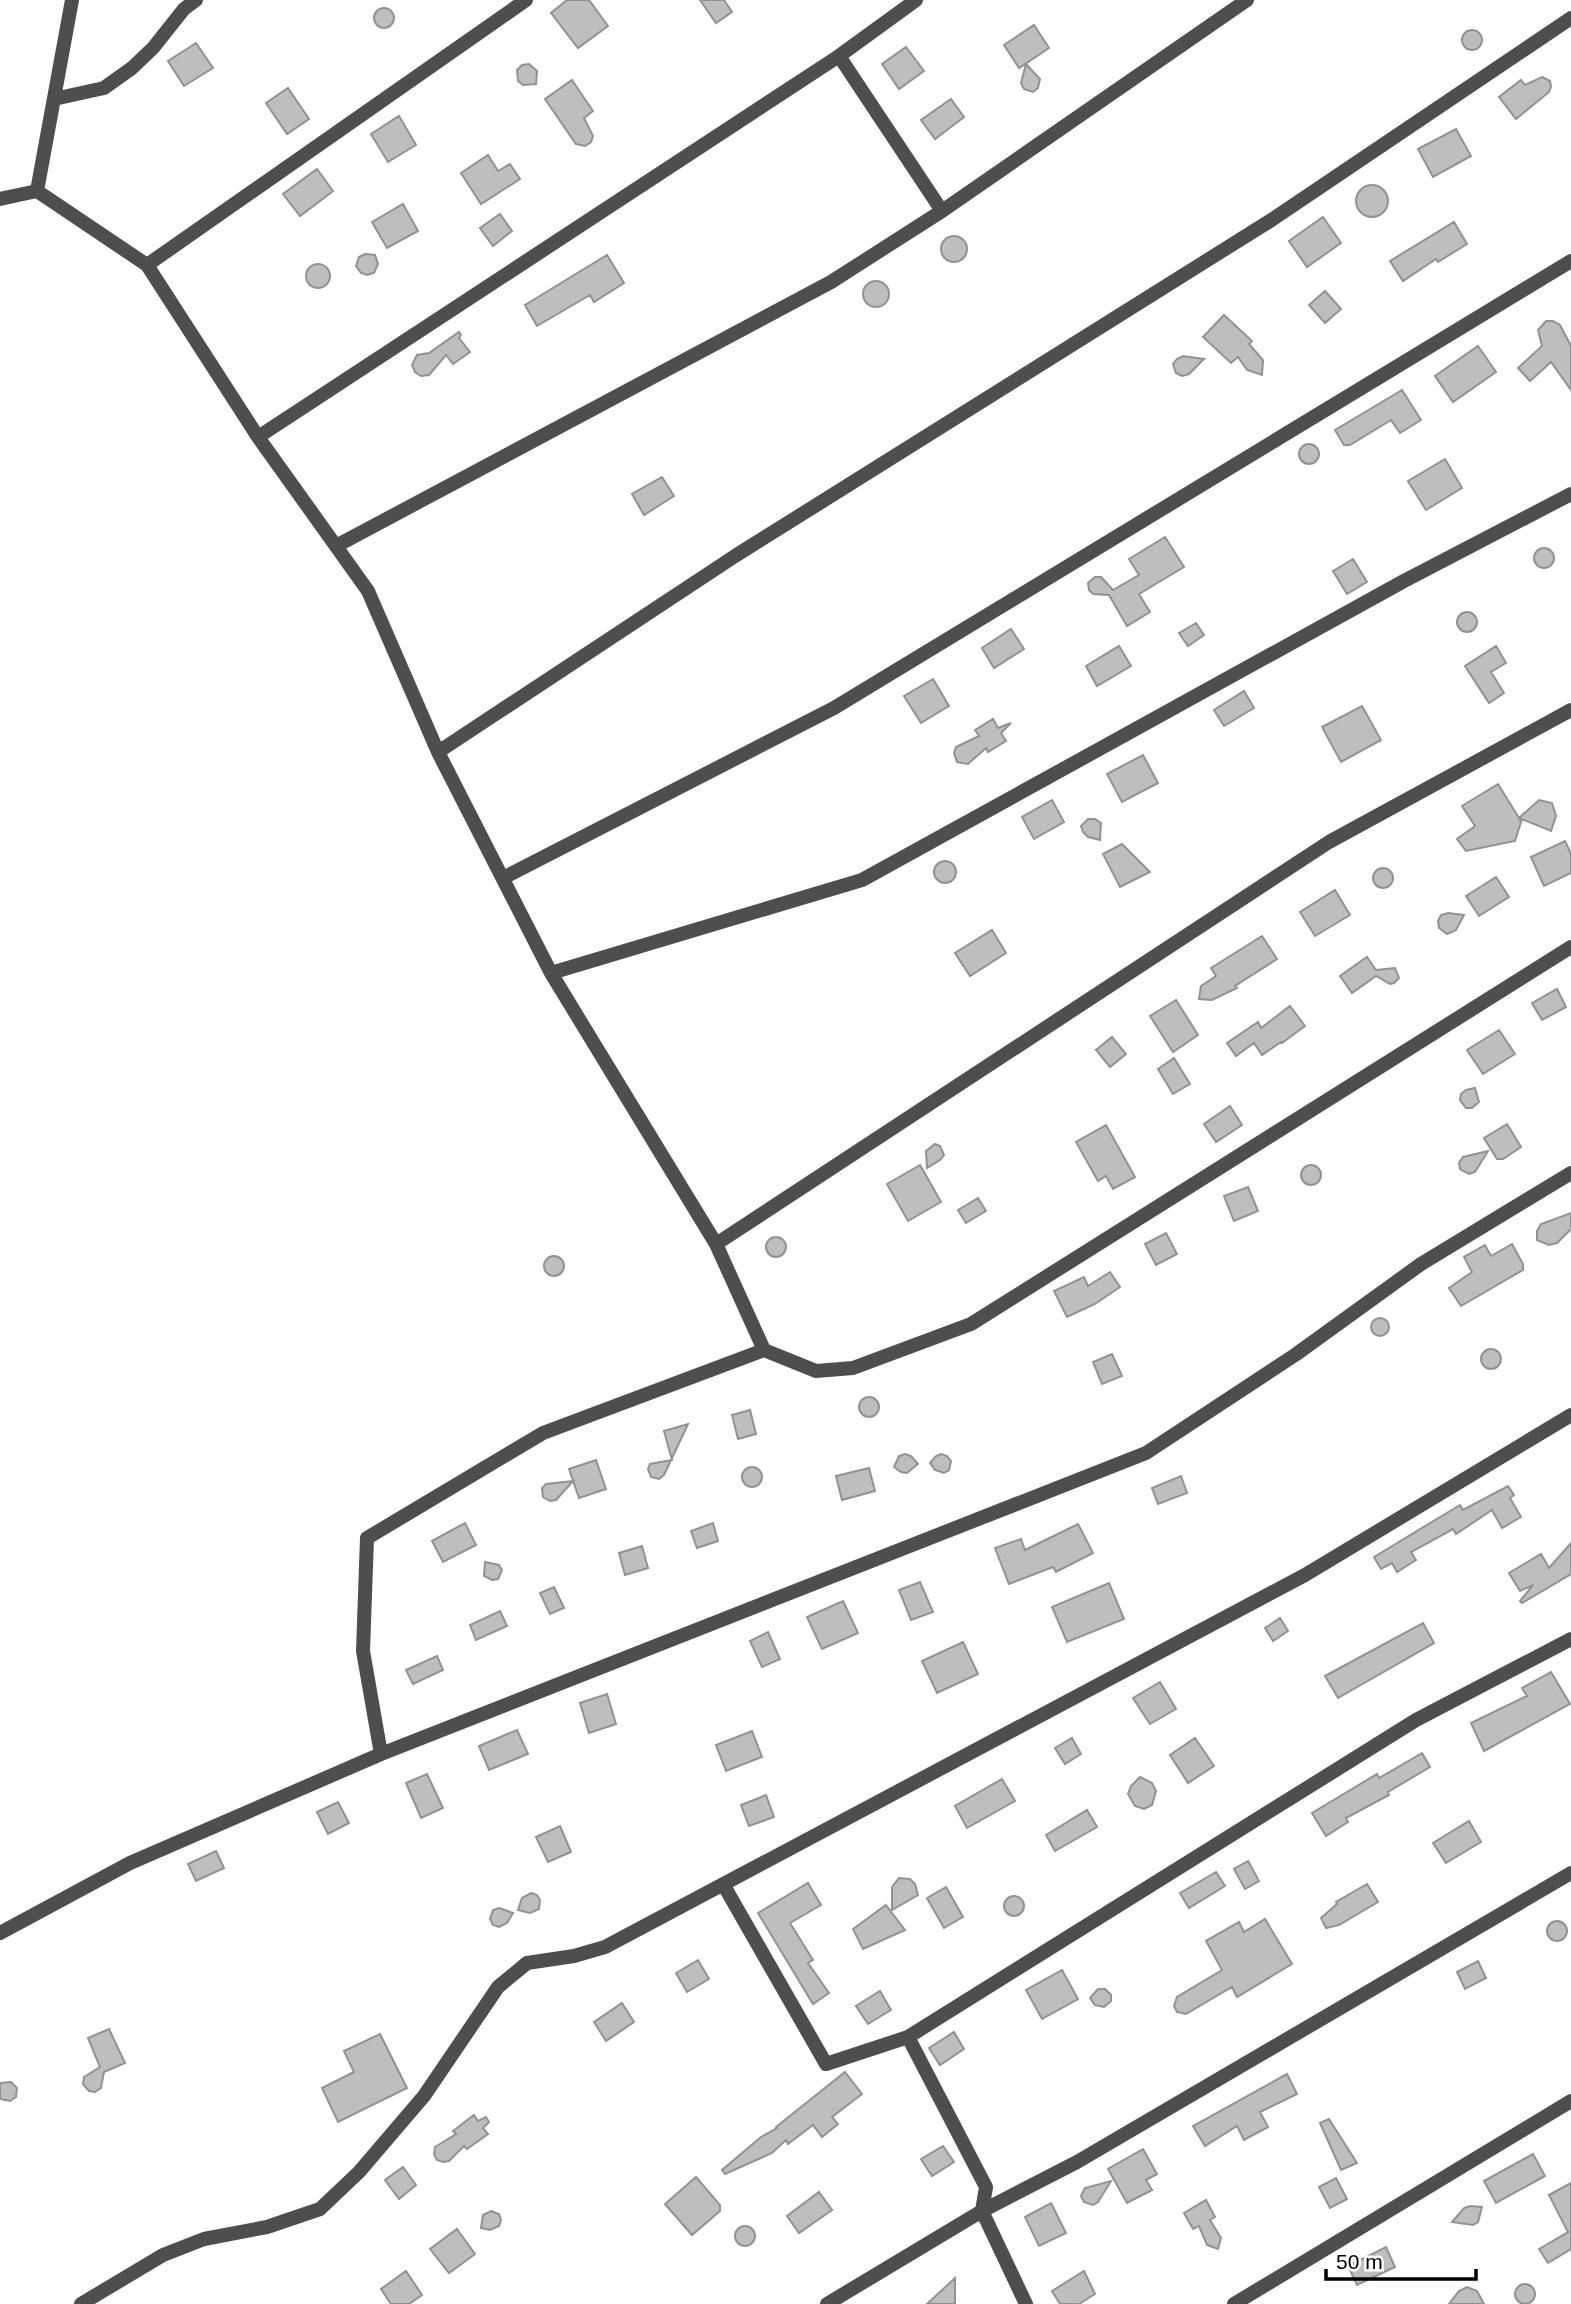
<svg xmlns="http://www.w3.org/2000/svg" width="1571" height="2304" font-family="Arial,sans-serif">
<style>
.building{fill:#bebebe;stroke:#929292;stroke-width:2}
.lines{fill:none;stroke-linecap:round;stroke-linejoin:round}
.minor{stroke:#4e4e4e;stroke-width:14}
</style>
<rect width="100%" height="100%" fill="#fff"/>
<!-- building -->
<path class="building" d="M567,0H589L608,26L578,48L551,13Z
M700,0H724L732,12L716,23Z
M374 18a10 10 0 1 1 20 0a10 10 0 1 1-20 0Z
M1034,25L1049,48L1019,68L1004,45Z
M1462 40a10 10 0 1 1 20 0a10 10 0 1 1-20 0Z
M196,43L213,68L184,86L168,61Z
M906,47L924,71L899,89L882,64Z
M529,64L537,71L536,84L523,85L518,81L517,70L522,65Z
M1026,64L1040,79L1038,88L1033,92L1024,89L1021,83Z
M1542,77L1550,81L1551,87L1549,92L1516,119L1499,97L1521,80L1525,85Z
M572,80L593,111L584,118L593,136L591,142L585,146L576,144L545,99Z
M288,88L309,119L287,134L266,103Z
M951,99L964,117L935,139L921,120Z
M399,116L416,145L388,162L371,134Z
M1456,129L1471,156L1433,177L1418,149Z
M488,155L498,171L510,164L520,179L481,204L461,173Z
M317,169L333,191L300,216L283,194Z
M1356 201a16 16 0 1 1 32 0a16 16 0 1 1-32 0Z
M403,204L418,231L387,248L372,222Z
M500,214L512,231L493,246L480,228Z
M1323,217L1341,243L1307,267L1289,241Z
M1454,222L1467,244L1438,262L1436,259L1403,281L1390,261Z
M941 249a13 13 0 1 1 26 0a13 13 0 1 1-26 0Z
M365,254L375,255L378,264L374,273L367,275L361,273L356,266L359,257Z
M607,255L624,283L594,302L590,295L537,326L525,305Z
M306 276a12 12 0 1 1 24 0a12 12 0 1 1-24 0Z
M863 294a13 13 0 1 1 26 0a13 13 0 1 1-26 0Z
M1325,291L1341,309L1325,323L1309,305Z
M1224,315L1252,341L1249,344L1263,360L1262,375L1247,370L1238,357L1231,363L1203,337Z
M1546,321H1553L1560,325L1571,346V390L1551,362L1530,381L1518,368L1542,346L1538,330Z
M459,332L461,335L459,338L470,352L453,364L446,355L429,375L421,376L415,372L412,365L417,355L429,353Z
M1478,346L1496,372L1453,402L1435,376Z
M1183,356L1204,359L1189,374L1182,376L1176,373L1173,364L1177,359Z
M1402,390L1421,420L1400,433L1391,420L1350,445H1344L1335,430Z
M1299 454a10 10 0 1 1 20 0a10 10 0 1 1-20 0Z
M1445,459L1462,488L1426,510L1408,481Z
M662,477L674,496L644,515L632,494Z
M1165,537L1184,567L1139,594L1150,612L1127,626L1109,595L1093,594L1089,590L1088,583L1095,577H1101L1113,590L1139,575L1129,559Z
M1534 558a10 10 0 1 1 20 0a10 10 0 1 1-20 0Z
M1353,559L1367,582L1347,594L1333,571Z
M1457 622a10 10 0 1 1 20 0a10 10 0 1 1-20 0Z
M1196,623L1204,635L1188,646L1179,633Z
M1011,629L1024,649L994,668L982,648Z
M1119,646L1131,666L1097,686L1086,666Z
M1496,646L1506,663L1491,672L1504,693L1489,703L1465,666Z
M933,679L949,706L921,723L904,696Z
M1244,691L1254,708L1224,726L1214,710Z
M1362,706L1381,740L1341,762L1322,727Z
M993,719L998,728L1011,723L1001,733L1006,741L988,752L986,748L968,764L957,762L954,753L956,747L979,736L975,730Z
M1143,755L1158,783L1122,802L1107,774Z
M1498,784L1519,818L1539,800L1552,803L1556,816L1551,831L1519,818L1521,822L1515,841L1466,851L1457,839L1475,826L1462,806Z
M1052,800L1064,822L1034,839L1022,817Z
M1088,819H1095L1101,823L1100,840L1088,837L1083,832L1081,826Z
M1565,841L1571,854V873L1544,886L1531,857Z
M1122,844L1150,872L1120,887L1103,854Z
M934 872a11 11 0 1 1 22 0a11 11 0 1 1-22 0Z
M1373 878a10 10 0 1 1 20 0a10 10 0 1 1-20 0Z
M1496,877L1509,897L1479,916L1466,896Z
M1335,890L1350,915L1315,936L1300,912Z
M1448,913L1464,915L1456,930L1447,934L1439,928L1438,921L1441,915Z
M992,930L1006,953L970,976L955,953Z
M1262,936L1277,959L1235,986L1237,988L1212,1000L1199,999L1201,986L1216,976L1211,968Z
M1367,957L1376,970L1395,968L1399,978L1394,983L1390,984L1376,976L1352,993L1340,976Z
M1557,989L1566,1007L1542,1020L1532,1003Z
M1176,1000L1198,1035L1173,1052L1150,1016Z
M1290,1006L1305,1026L1282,1043L1281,1042L1262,1055L1254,1043L1236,1056L1227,1043L1258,1022L1261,1028Z
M1499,1030L1515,1054L1483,1074L1467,1050Z
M1112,1037L1126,1054L1110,1067L1096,1050Z
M1174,1058L1190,1084L1173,1094L1158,1069Z
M1475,1088L1479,1102L1472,1108H1466L1460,1100L1461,1094L1466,1090Z
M1230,1106L1242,1125L1216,1142L1204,1124Z
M1507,1124L1521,1147L1503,1159H1497L1484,1138Z
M1106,1125L1135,1177L1113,1189L1106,1176L1098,1181L1076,1142Z
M935,1144L940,1146L944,1155L940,1160L927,1168L926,1151Z
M1488,1151L1475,1172L1469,1174L1460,1169L1459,1163L1463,1157Z
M920,1165L941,1202L908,1221L887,1184Z
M1301 1175a10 10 0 1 1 20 0a10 10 0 1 1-20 0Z
M1248,1187L1258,1211L1234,1221L1224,1196Z
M978,1198L986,1211L966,1223L958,1210Z
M1571,1213V1229L1557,1243L1549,1245L1537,1240V1231L1541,1224Z
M1166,1233L1177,1254L1156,1265L1145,1244Z
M766 1247a10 10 0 1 1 20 0a10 10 0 1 1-20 0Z
M1512,1244L1523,1264V1270L1461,1306L1449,1288L1472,1272L1464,1257L1485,1245L1491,1256Z
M544 1266a10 10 0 1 1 20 0a10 10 0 1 1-20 0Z
M1110,1272L1120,1287L1095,1304L1067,1317L1054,1291L1084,1277L1088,1286Z
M1371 1327a9 9 0 1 1 18 0a9 9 0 1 1-18 0Z
M1481 1359a10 10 0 1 1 20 0a10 10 0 1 1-20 0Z
M1112,1354L1122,1376L1102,1384L1093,1362Z
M859 1407a10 10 0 1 1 20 0a10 10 0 1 1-20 0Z
M750,1410L756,1434L738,1439L732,1415Z
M688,1424L664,1475L659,1479L651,1477L648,1469L650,1464L672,1460L664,1431Z
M905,1454L911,1456L918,1464L907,1473L901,1472L894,1467L899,1456Z
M941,1454L947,1456L951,1461L949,1470L944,1473L935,1470L930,1463L936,1456Z
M596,1460L606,1489L579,1498L569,1469Z
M742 1477a10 10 0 1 1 20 0a10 10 0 1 1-20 0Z
M869,1468L875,1491L842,1500L836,1476Z
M1181,1476L1187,1493L1158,1504L1152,1488Z
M573,1481L556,1500L550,1501L543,1497L542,1488L546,1484Z
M1508,1486L1514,1495L1510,1498L1521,1517L1502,1528L1492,1510L1456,1534L1453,1529L1411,1552L1416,1560L1397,1572L1392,1563L1381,1569L1374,1557L1460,1505L1463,1510Z
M465,1523L476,1545L443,1562L432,1541Z
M713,1523L718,1541L697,1548L691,1531Z
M1078,1524L1093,1553L1056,1572L1053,1567L1009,1584L995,1548L1021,1539L1025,1550Z
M1571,1543V1574L1522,1603L1520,1601L1533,1585L1520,1591L1509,1573L1541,1554L1549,1568Z
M642,1546L648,1568L625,1575L619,1553Z
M485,1562L499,1565L502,1570L498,1579L492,1580L484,1576Z
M920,1582L933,1612L911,1620L899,1590Z
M1109,1583L1124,1619L1067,1642L1052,1607Z
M554,1587L564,1608L550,1614L540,1593Z
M843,1601L858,1633L822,1649L807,1617Z
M500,1611L507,1626L476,1640L470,1625Z
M1280,1618L1288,1631L1273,1641L1265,1628Z
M1423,1623L1434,1643L1338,1698L1325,1676Z
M768,1632L780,1659L762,1667L750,1641Z
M963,1642L978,1674L937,1693L922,1661Z
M437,1656L443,1670L413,1684L406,1670Z
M1551,1672L1570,1704L1484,1751L1471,1723L1527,1696L1522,1688Z
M1160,1682L1176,1709L1150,1724L1133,1698Z
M607,1694L616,1724L589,1733L580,1703Z
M517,1730L528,1754L489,1770L479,1746Z
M752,1731L762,1757L726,1771L716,1745Z
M1072,1738L1081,1754L1065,1764L1055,1748Z
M1195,1738L1214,1766L1188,1783L1170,1755Z
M1422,1753L1430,1767L1388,1792L1389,1795L1346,1818L1348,1822L1326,1836L1312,1813L1377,1774L1379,1778Z
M427,1774L443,1808L421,1818L406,1783Z
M1140,1777L1152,1783L1156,1791L1152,1805L1144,1809L1135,1806L1128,1794L1131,1786Z
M1002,1779L1015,1801L967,1828L955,1806Z
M766,1795L774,1817L749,1826L741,1805Z
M338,1802L349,1823L328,1834L317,1812Z
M1087,1810L1097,1827L1055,1851L1046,1835Z
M1469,1821L1481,1842L1446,1863L1433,1843Z
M560,1826L571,1852L548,1862L536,1837Z
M216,1851L224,1868L196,1881L188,1864Z
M1248,1861L1259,1881L1245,1889L1234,1869Z
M1216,1872L1225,1886L1189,1908L1180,1893Z
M899,1878L910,1879L915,1884L918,1895L892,1910V1887Z
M808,1883L821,1905L790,1923L813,1960L808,1963L829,1993L813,2004L758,1913Z
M1367,1884L1378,1902L1339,1925L1326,1928L1321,1918L1337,1904L1336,1902Z
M946,1887L963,1917L944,1928L927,1898Z
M531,1893L537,1895L540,1900L539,1909L530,1913L518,1910L522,1898Z
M1004 1906a10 10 0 1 1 20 0a10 10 0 1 1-20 0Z
M886,1905L905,1930L863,1949L853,1929Z
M499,1908L513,1913L507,1923L499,1927L493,1925L490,1919L493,1910Z
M1265,1919L1292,1964L1237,1997L1232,1987L1186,2014L1177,2012L1174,2006L1177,1997L1222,1970L1206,1941L1239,1922L1244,1932Z
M1547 1931a10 10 0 1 1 20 0a10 10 0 1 1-20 0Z
M698,1960L709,1979L687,1992L676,1973Z
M1478,1961L1486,1978L1465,1989L1457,1972Z
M1062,1970L1078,1999L1042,2019L1026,1990Z
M1098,1989H1105L1111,1995V2001L1104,2007L1095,2005L1090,1998Z
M880,1991L891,2010L868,2024L856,2006Z
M622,2003L634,2022L606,2041L594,2022Z
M109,2029L125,2063L104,2072L101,2088L95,2092L89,2091L83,2084L84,2077L100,2067L88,2038Z
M954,2032L964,2049L940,2065L929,2048Z
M380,2034L407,2088L338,2122L322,2088L354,2072L344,2051Z
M845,2072L862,2094L832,2117L838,2124L822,2137L813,2125L788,2144L786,2140L772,2153L725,2174L722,2170L761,2137L777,2128L776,2127Z
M1287,2074L1297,2094L1260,2112L1268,2127L1244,2140L1237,2126L1205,2146L1193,2126Z
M11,2082L17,2088L16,2097L10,2101L0,2099V2083Z
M474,2115L478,2121L486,2117L489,2122L483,2128L488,2134L467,2149L464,2146L449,2161L443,2162L437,2160L434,2154L435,2147L456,2134L453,2131Z
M1329,2119L1357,2163L1341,2170L1320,2123Z
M943,2146L954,2162L932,2176L921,2159Z
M1143,2149L1157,2174L1146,2180L1152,2190L1127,2203L1108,2169Z
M1533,2154L1545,2176L1496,2203L1484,2181Z
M403,2167L416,2185L399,2199L385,2180Z
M696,2177L720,2205V2211L692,2235L665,2204Z
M1336,2178L1347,2199L1330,2208L1319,2187Z
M1111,2181L1098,2202L1093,2205L1084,2202L1081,2196L1085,2188Z
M1571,2183V2249L1548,2263L1539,2249L1568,2232L1549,2195Z
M819,2192L832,2210L799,2233L787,2216Z
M1206,2200L1215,2217L1210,2220L1221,2238L1218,2249L1207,2245L1199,2226L1193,2229L1184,2213Z
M1051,2203L1066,2233L1039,2246L1025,2217Z
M1470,2206L1482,2207L1478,2222L1473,2225L1452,2222L1464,2208Z
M491,2211L499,2214L501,2220L499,2226L490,2230L481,2228L483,2215Z
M735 2236a10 10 0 1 1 20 0a10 10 0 1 1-20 0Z
M457,2229L475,2254L449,2273L430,2249Z
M1386,2247L1395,2267L1357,2285L1348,2266Z
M406,2271L422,2295L409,2304H391L381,2289Z
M1084,2271L1095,2294L1079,2304H1060L1052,2291Z
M955,2278V2304H927Z
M1515 2294a10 10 0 1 1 20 0a10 10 0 1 1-20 0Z
M1467,2287L1477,2291L1484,2304H1449L1459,2291Z"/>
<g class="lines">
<!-- minor -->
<path class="minor" d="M839,56L942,211
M54,99L104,88L132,68L153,48L184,9L196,0
M37,191L72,0
M0,199L37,191L147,265L258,437L368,591L438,752L551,973L716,1244L764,1350L543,1433L367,1538L363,1651L381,1754L130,1863L0,1933
M147,265L526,0
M258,437L839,56L916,0
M336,546L831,282L942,211L1247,0
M438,752L735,556L1273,219L1571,18
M503,878L834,708L1571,261
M551,973L862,880L1404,581L1571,494
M716,1244L1329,842L1571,710
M764,1350L816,1371L853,1368L971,1324L1571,947
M381,1754L1146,1453L1295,1355L1421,1264L1571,1173
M723,1884L826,2064L908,2037L1416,1720L1571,1639
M908,2037L986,2187L982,2211L1026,2304
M81,2304L163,2255L204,2239L267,2227L320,2209L359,2172L424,2096L498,1987L527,1963L574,1956L605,1947L1305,1575L1571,1415
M827,2304L982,2211L1077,2162L1571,1873
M1234,2304L1571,2101"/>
</g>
<!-- scale -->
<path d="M1326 2269v10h150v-10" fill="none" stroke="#000000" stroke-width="3.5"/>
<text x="1336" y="2269" font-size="21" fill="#000000" stroke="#ffffff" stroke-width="5" paint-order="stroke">50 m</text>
</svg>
